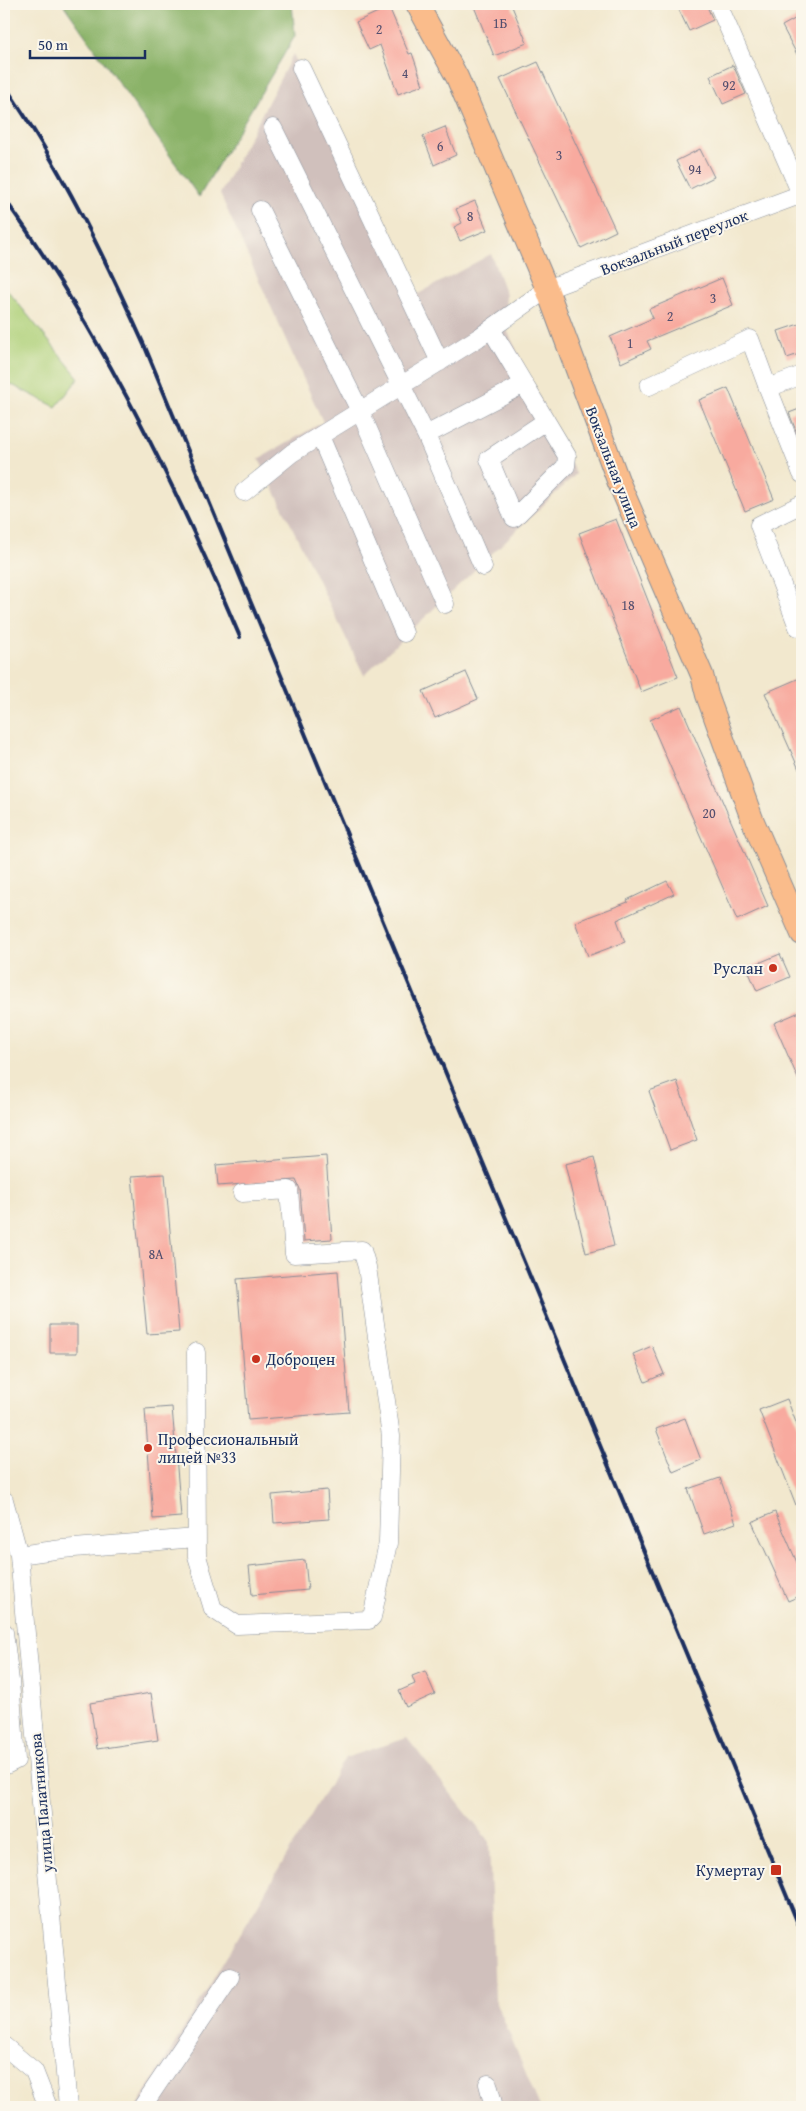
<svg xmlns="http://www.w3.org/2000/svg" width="806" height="2111" font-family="'Gentium Book Plus',serif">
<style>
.industrial{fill:#d0c0bc}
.green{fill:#aed078;stroke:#64806b}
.forest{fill:#8ab268;stroke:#527063}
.building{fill:#f8aa9f}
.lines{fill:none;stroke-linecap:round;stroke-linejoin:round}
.minor-casing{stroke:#868c96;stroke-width:19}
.major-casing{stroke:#868c96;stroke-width:24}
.minor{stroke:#fff;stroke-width:18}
.major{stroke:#fabc8b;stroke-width:22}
.rail{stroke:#1b2f5e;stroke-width:4}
.poi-dot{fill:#c8321e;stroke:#fbf7ec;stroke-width:2}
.labels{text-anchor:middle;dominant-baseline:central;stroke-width:4;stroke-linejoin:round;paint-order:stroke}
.number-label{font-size:14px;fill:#524e6e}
.street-label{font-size:16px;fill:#1b2f5e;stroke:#fbf7ec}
.poi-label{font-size:16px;fill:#1b2f5e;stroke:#fbf7ec;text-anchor:end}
</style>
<rect width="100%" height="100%" fill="#fbf7ec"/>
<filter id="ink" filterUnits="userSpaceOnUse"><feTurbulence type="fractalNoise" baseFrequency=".02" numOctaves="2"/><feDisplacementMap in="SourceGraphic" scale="10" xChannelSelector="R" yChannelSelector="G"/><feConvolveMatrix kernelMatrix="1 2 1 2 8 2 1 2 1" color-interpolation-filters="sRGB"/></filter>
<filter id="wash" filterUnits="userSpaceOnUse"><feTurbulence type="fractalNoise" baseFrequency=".0096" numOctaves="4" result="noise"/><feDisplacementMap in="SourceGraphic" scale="20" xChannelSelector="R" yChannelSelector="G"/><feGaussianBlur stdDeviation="1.12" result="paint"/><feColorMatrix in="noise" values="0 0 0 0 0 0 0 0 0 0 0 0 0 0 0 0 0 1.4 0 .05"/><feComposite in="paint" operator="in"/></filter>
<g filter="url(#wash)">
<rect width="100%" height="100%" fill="#f2e8ce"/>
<!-- industrial -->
<path class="industrial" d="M293,54L411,298L491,254L506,295L504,324L576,474L364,675L259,459L323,422L220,194Z
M407,1738L489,1842L495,1999L540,2107H137L345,1758Z"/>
<!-- green -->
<path class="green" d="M4,286L79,378L56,407L4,381Z"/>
<!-- forest -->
<path class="forest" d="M63,4H292L295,36L199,197Z"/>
<g id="blocks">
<!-- building -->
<path class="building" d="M473,4H511L527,43L494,56Z
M676,4H706L713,20L689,31Z
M389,7L409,54L412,53L423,85L398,94L380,45L369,50L356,22Z
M802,15V64L782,26Z
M538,62L616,231L581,248L500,79Z
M733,65L746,94L723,104L710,76Z
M445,127L456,155L434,165L423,136Z
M700,149L714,177L690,189L676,161Z
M475,201L487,230L460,241L454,227L462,223L456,209Z
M722,278L733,305L647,341L651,349L621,363L610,337L653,318L649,309Z
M802,323V353L787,358L778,331Z
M728,388L774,499L745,511L699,400Z
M802,408V446L789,413Z
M616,519L678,677L641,692L579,533Z
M466,672L478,699L435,718L423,691Z
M802,677V776L765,693Z
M681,706L768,906L737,920L650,720Z
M667,881L674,894L617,920L625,942L588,956L575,922L628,902L627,900Z
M780,954L790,977L757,991L747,968Z
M802,1011V1088L774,1023Z
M677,1081L697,1140L670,1150L649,1091Z
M326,1156L332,1239L304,1241L300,1189L296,1180L218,1186L216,1165Z
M594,1157L614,1246L586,1253L565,1164Z
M165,1174L179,1332L147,1334L132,1176Z
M338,1271L349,1412L248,1420L237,1279Z
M50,1325H77V1353H50Z
M652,1346L664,1374L645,1382L633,1354Z
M787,1399L802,1438L801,1518L759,1410Z
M172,1407L181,1517L153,1519L145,1409Z
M685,1418L701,1460L673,1472L656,1429Z
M720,1478L736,1523L704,1534L688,1489Z
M327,1490L329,1519L274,1523L272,1495Z
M775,1512L802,1574V1595L788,1601L752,1522Z
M305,1560L308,1590L252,1595L249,1566Z
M425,1671L435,1694L406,1707L399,1691L415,1684L412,1676Z
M151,1693L158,1740L97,1749L90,1703Z"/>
</g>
</g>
<g filter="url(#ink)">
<use href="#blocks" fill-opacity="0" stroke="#868c96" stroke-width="1"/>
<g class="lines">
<!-- minor casing -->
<g class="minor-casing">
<path id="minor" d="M718,4L801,194
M301,68L440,362
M273,128L426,435
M260,210L360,411L445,604
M491,329L567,456L566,466L514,518L489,459L546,421
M649,386L750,339L768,388L802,375
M768,388L802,474
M320,436L404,633
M244,492L292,453L478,338L547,289L802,194
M802,504L759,525L798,627L802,625
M483,567L426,435L524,384
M196,1352L197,1556L213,1609L237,1625L369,1620L372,1617L388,1543L391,1436L367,1267L362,1250L294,1254L289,1190L242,1193
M4,1500L19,1555L68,2107
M19,1555L62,1549L196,1538
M4,1632L10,1681L16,1760L4,1766
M4,2046L34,2071L48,2107
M488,2084L494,2107
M142,2107L230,1977"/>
</g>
<!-- major casing -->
<g class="major-casing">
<path id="major" d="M417,4L457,77L547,289L619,483L702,675L707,695L752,819L802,934"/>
</g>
<!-- minor -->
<use href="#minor" class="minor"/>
<!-- major -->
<use href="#major" class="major"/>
<!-- rail -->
<path class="rail" d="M4,85C61,167 104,256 145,347L802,1933
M4,198C102,334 175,484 240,637"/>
</g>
</g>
<!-- markers -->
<g class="poi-dot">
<circle cx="773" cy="968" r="5"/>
<circle cx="256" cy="1359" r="5"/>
<circle cx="148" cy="1448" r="5"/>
<rect x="770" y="1864" width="12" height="12" rx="2.5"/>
</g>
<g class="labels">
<!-- number labels -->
<g class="number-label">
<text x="500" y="23">1Б</text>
<text x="379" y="29">2</text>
<text x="405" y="73">4</text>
<text x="729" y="85">92</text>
<text x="440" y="146">6</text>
<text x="559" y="155">3</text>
<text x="695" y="169">94</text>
<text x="470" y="216">8</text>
<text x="713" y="298">3</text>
<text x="670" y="316">2</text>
<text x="630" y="343">1</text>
<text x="628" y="605">18</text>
<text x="709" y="813">20</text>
<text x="156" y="1254">8А</text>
</g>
<!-- street labels -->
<g class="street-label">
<text transform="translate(674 242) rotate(-21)">Вокзальный переулок</text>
<text transform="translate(614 467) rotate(69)">Вокзальная улица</text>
<text transform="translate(41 1803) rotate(-95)">улица Палатникова</text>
</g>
<!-- poi labels -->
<g class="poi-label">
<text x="763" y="968">Руслан</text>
<text x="266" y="1359" text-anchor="start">Доброцен</text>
<text x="158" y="1439" text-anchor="start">Профессиональный<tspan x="158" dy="18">лицей №33</tspan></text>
<text x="765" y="1870">Кумертау</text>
</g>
</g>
<!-- margin -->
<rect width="806" height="2111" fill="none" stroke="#fbf7ec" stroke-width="20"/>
<!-- scale -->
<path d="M30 50v8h115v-8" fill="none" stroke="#1b2f5e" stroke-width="2.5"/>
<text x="38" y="50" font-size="15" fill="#1b2f5e" stroke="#fbf7ec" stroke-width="4" paint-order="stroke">50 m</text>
</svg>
